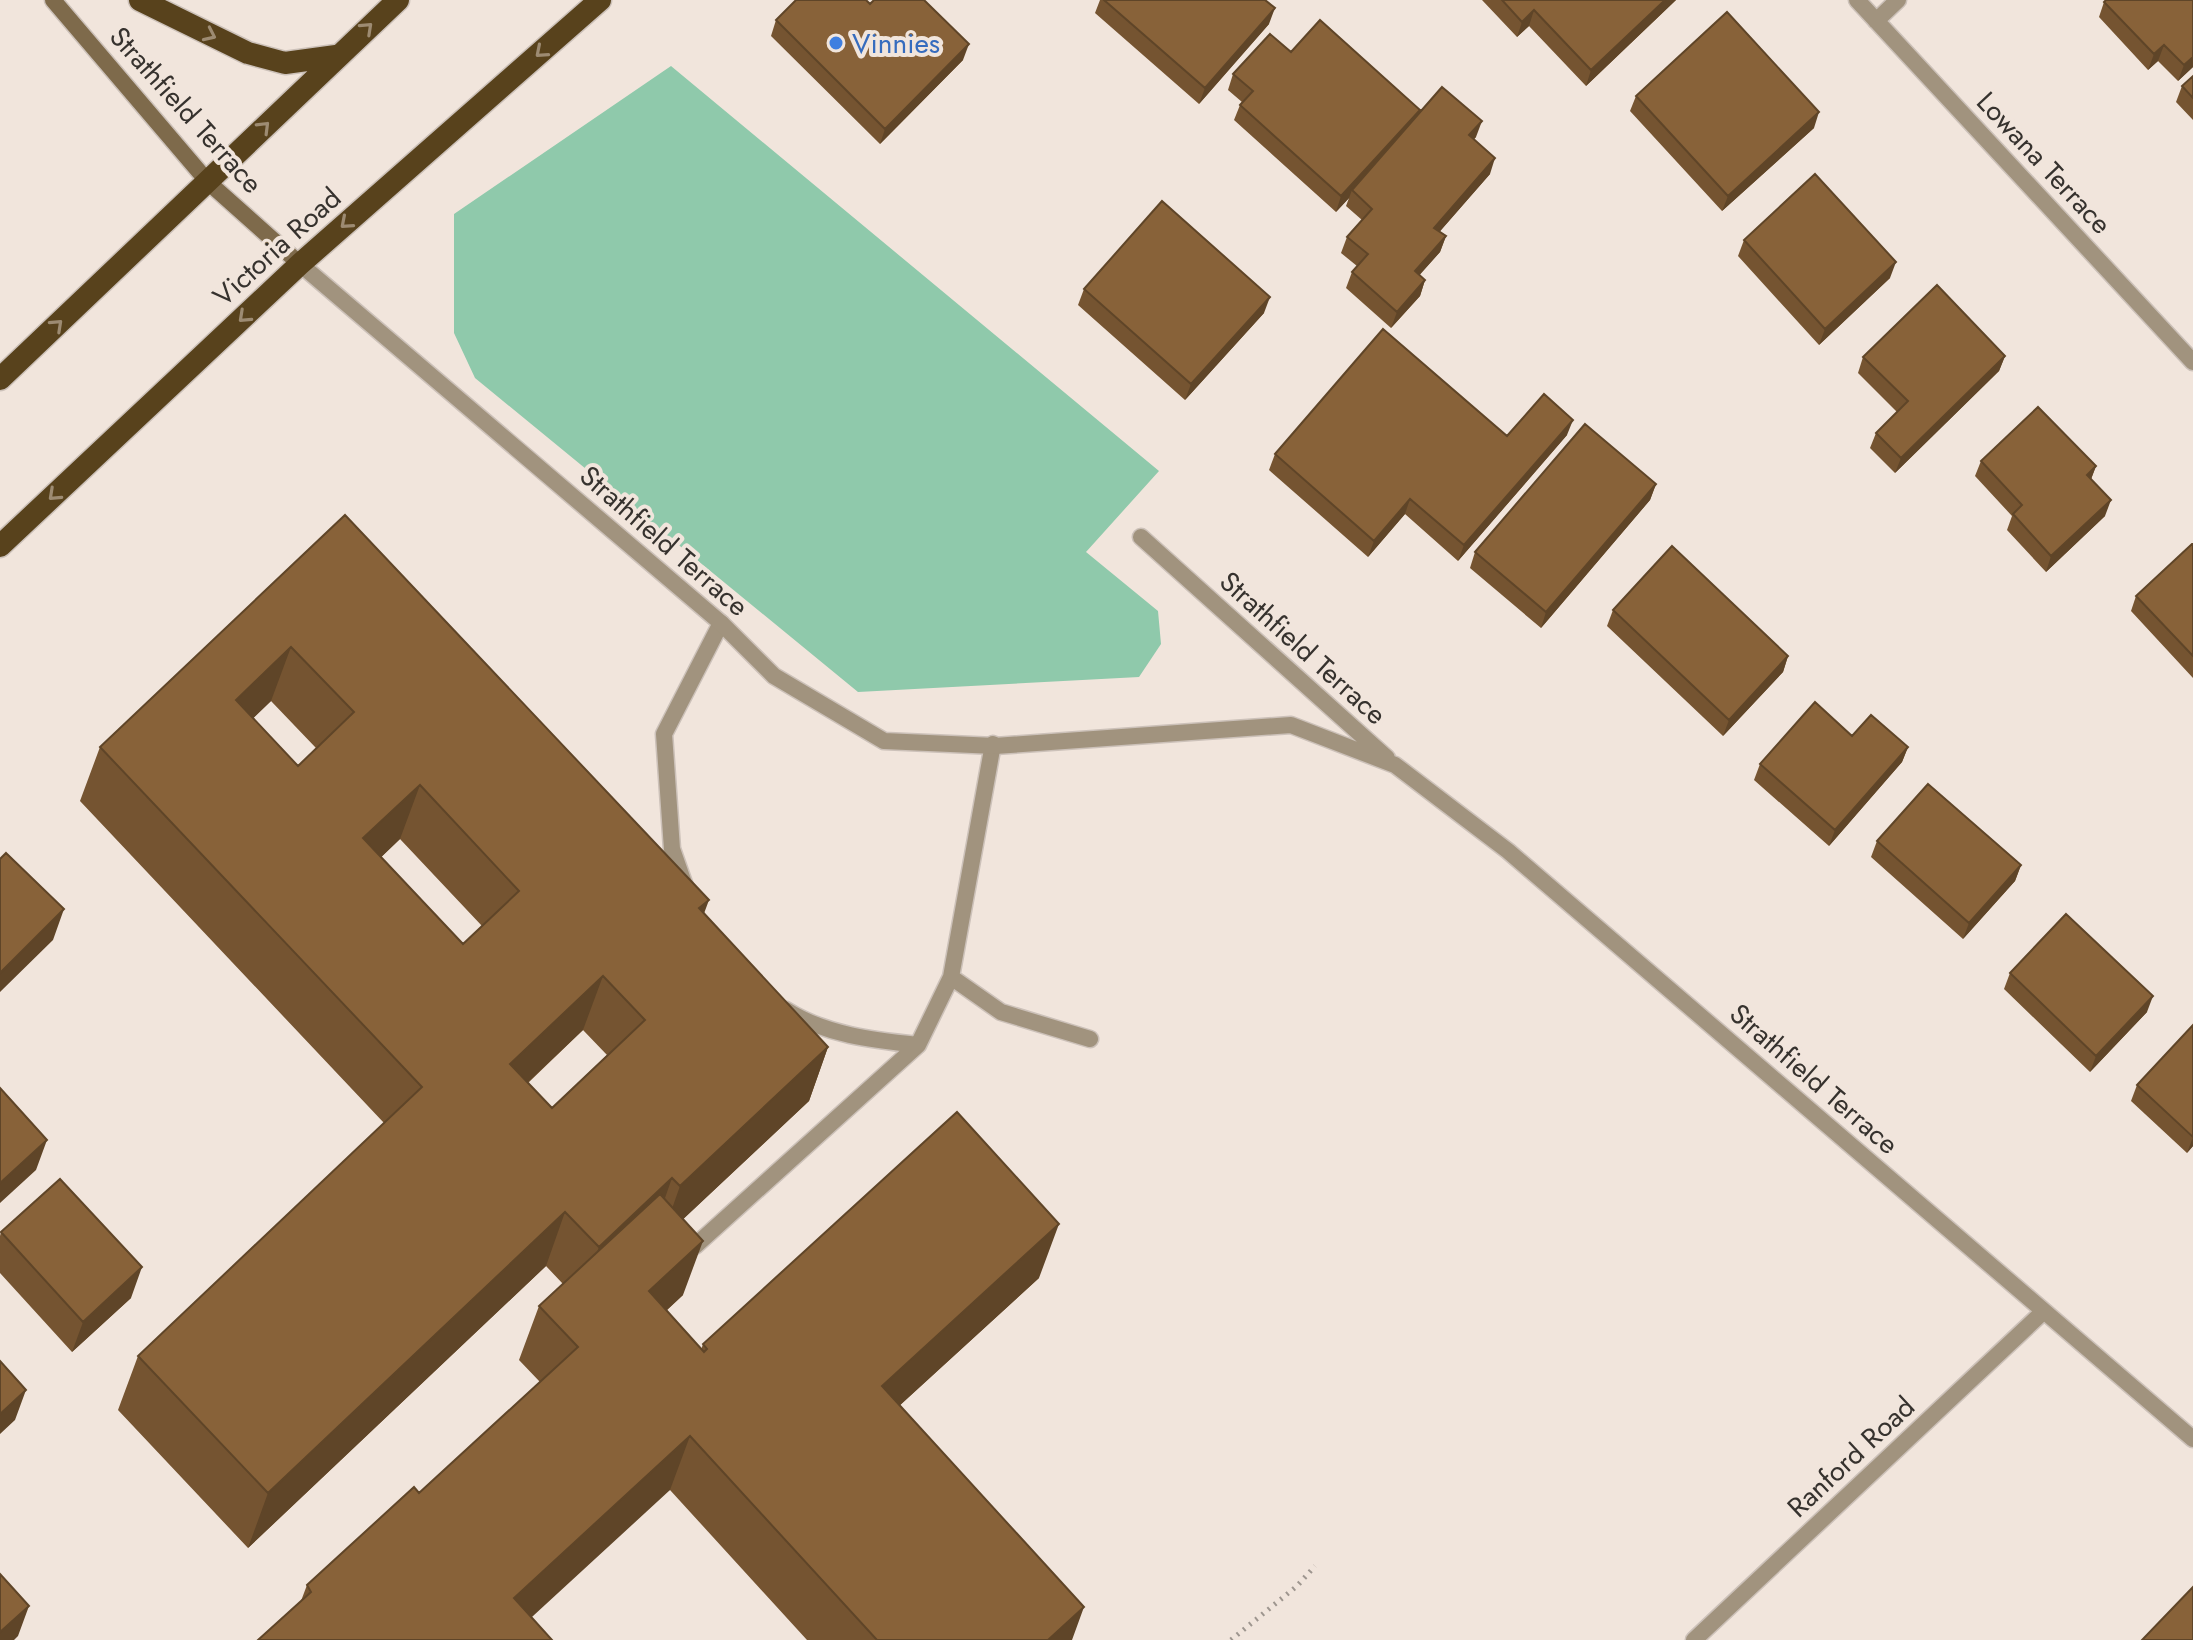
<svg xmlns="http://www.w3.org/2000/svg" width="2193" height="1640" font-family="Jost,sans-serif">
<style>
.green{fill:#8fc9ab}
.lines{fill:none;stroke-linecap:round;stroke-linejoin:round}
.service-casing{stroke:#ccc1b9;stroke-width:19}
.minor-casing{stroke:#ccc1b9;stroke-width:19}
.secondary-casing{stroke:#ccc1b9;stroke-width:19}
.trunk-casing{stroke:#ccc1b9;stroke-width:25}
.path{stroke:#9e968f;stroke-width:5;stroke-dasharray:2 6;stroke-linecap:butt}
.service{stroke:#a1937e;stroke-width:16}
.minor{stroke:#a1937e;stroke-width:16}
.secondary{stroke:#7e6a4b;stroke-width:16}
.trunk{stroke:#58421c;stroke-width:22}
.wall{fill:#755431;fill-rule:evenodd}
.shaded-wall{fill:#5f4528}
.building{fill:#886239;stroke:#5f4528;stroke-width:2;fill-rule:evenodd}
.oneway{stroke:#9d8b72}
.shop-dot{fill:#3f7fe0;stroke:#f1e5dc;stroke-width:3}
.labels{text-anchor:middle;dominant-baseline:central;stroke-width:8;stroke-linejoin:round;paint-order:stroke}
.shop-label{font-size:28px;fill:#366cbe;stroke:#f1e5dc;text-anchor:start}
.street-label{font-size:28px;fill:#36322e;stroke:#f1e5dc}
</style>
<rect width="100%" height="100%" fill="#f1e5dc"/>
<!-- green -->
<path class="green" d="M671,66L1159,471L1086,552L1158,611L1161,644L1139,677L858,692L475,378L454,333V214Z"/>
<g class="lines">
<!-- service casing -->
<g class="service-casing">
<path id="service" d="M993,744L951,977L1001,1012L1090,1039
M685,886L672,849L664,734L721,623
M786,1010C826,1035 872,1040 918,1045
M695,1246L918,1045L951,977"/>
</g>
<!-- minor casing -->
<g class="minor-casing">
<path id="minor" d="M1857,0L2193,362
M1876,21L1898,0
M300,264L721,623L774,676L884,741L995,746L1291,725L1395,765L1508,851L2193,1439
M1141,537L1387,758
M1694,1640L2044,1311"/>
</g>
<!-- secondary casing -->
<g class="secondary-casing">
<path id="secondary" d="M53,0L208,182L300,264"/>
</g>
<!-- trunk casing -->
<g class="trunk-casing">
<path id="trunk" d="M140,0L248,53L285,63L336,56
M0,379L398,0
M0,546L300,264L600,0"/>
</g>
<!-- path -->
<path class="path" d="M1231,1640L1297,1586L1315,1566"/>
<!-- service -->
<use href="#service" class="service"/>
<!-- minor -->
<use href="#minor" class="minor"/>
<!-- secondary -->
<use href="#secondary" class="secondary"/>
<!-- trunk -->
<use href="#trunk" class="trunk"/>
</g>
<!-- wall -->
<path class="wall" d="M1100,0H1265L1269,24L1199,104L1095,13Z
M1482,0H1676L1586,86L1529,26L1517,37Z
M2193,0V67L2178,81L2158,61L2148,70L2099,17L2104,2Z
M870,4L963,60L880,144L771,36L776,20Z
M1291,52L1420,110L1418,115L1476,137L1474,139L1490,174L1439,232L1446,236L1440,252L1419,275L1425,280L1420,296L1391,328L1346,288L1352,272L1357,266L1341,253L1347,237L1362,220L1346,206L1349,198L1336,212L1234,120L1240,105L1242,102L1228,90L1233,74Z
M2193,76V120L2176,102L2182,86Z
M1636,96L1814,128L1722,211L1630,111Z
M1744,240L1890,278L1819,345L1738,256Z
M1084,289L1264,313L1185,400L1078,305Z
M2005,356L1999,371L1895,473L1870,448L1876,433L1897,412L1858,373L1863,357Z
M1567,435L1458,561L1405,514L1368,557L1269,470L1275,454L1507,436Z
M1981,461L2096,466L2091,479L2105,516L2046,572L2007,530L2012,516L1975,476Z
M1656,484L1650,500L1541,628L1470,568L1475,552Z
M345,515L704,914L828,1047L809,1101L683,1219V1295L666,1311L701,1350L703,1344L1039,1278L900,1405L1072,1640H807L670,1490L301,1601L307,1585L419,1493L540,1382L519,1360L539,1306L563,1284L546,1266L248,1548L118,1410L138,1356L384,1123L80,801L100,747ZM271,701L316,748L298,766L253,718ZM400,839L482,926L463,944L381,857ZM583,1030L607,1055L552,1108L528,1083Z
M2193,544V678L2131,611L2136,596Z
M1613,610L1788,656L1783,672L1723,736L1607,626Z
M1852,736L1908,747L1902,762L1829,846L1754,780L1760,764Z
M1877,841L2021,865L2015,881L1963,939L1871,857Z
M2010,973L2147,1012L2090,1072L2004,989Z
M2193,1025V1146L2187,1153L2131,1101L2137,1085Z
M1,1232L131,1298L72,1352L0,1273V1236Z"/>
<!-- shaded-wall -->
<path class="shaded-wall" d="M1665,0H1676L1586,86L1591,70Z
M1275,8L1269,24L1199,104L1205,88Z
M1534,10L1529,26L1517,37L1522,22Z
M969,44L963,60L880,144L885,129Z
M2164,45L2158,61L2148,70L2154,54Z
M2193,57V67L2178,81L2184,65Z
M1420,110L1414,126L1352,190L1349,198L1336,212L1341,196Z
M1819,112L1814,128L1722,211L1728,196Z
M1482,121L1476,137L1463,151L1469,135Z
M1495,158L1490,174L1429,244L1434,228Z
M1446,236L1440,252L1409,287L1415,271Z
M1896,262L1890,278L1819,345L1825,329Z
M1425,280L1420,296L1391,328L1397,312Z
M1270,297L1264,313L1185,400L1191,384Z
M2005,356L1999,371L1895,473L1901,458Z
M1573,420L1567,435L1458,561L1464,545Z
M2096,466L2090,482L2087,475Z
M1656,484L1650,500L1541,628L1546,612Z
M1410,499L1405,514L1368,557L1374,541Z
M2111,500L2105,516L2046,572L2051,556Z
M291,647L271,701L216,754L236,700Z
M1788,656L1783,672L1723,736L1729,720Z
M1908,747L1902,762L1829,846L1835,830Z
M420,785L400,839L344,893L363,838Z
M2021,865L2015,881L1963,939L1969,923Z
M709,900L689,954L699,908Z
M64,909L53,940L0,992V973Z
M603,976L583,1030L490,1118L510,1064Z
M2153,996L2147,1012L2090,1072L2096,1056Z
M828,1047L809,1101L661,1240L680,1186Z
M2193,1137V1146L2187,1153Z
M47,1140L36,1170L0,1203V1183Z
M672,1178L653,1232L579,1301L599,1247Z
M565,1212L546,1266L248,1548L268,1493Z
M1059,1224L1039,1278L862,1440L882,1386Z
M703,1241L683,1295L629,1345L649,1291Z
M142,1267L131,1298L72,1352L83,1322Z
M26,1390L15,1420L0,1434V1414Z
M690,1436L670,1490L507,1640L514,1598Z
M29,1606L18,1636L14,1640H0V1632Z
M1084,1607L1072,1640H1048Z"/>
<!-- building -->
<path class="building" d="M796,0H866L870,4L874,0H924L969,44L885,129L776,20Z
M1104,0H1265L1275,8L1205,88Z
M1502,0H1665L1591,70L1534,10L1522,22Z
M2106,0H2193V57L2184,65L2164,45L2154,54L2104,2Z
M1727,12L1819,112L1728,196L1636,96Z
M1320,20L1420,110L1341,196L1240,105L1253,91L1233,74L1270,34L1291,52Z
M2193,76V98L2182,86Z
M1442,87L1482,121L1469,135L1495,158L1434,228L1446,236L1415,271L1425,280L1397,312L1352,272L1368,254L1347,237L1372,209L1352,190Z
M1815,174L1896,262L1825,329L1744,240Z
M1162,201L1270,297L1191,384L1084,289Z
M1937,285L2005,356L1901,458L1876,433L1908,401L1863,357Z
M1383,329L1507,436L1544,394L1573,420L1464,545L1410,499L1374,541L1275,454Z
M2038,407L2096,466L2087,475L2111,500L2051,556L2013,514L2022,505L1981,461Z
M1585,424L1656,484L1546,612L1475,552Z
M345,515L709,900L699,908L828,1047L680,1186L672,1178L599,1247L565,1212L268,1493L138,1356L422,1087L100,747ZM291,647L354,712L298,766L236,700ZM420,785L519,891L463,944L363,838ZM603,976L645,1020L552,1108L510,1064Z
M2192,544H2193V656L2136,596Z
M1672,546L1788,656L1729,720L1613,610Z
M1815,702L1852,736L1871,715L1908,747L1835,830L1760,764Z
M1928,784L2021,865L1969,923L1877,841Z
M6,853L64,909L0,973V859Z
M2066,914L2153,996L2096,1056L2010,973Z
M2193,1025V1137L2137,1085Z
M0,1088L47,1140L0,1183Z
M957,1112L1059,1224L882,1386L1084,1607L1048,1640H877L690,1436L514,1598L552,1640H258L311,1592L307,1585L414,1487L419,1493L578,1347L539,1306L660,1194L703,1241L649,1291L704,1352L707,1349L703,1344Z
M60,1179L142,1267L83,1322L1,1232Z
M0,1361L26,1390L0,1414Z
M0,1574L29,1606L0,1632Z
M2193,1587V1640H2142Z"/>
<!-- one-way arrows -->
<defs><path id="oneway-chevron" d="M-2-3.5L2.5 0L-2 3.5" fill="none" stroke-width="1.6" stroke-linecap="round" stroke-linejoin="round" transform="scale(2)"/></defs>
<g class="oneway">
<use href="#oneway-chevron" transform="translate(367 28) rotate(-43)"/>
<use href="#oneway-chevron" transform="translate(210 35) rotate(25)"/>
<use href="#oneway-chevron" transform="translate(541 52) rotate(139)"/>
<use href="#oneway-chevron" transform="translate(264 127) rotate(-45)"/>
<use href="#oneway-chevron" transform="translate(346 223) rotate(139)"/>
<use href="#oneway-chevron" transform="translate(244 317) rotate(137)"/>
<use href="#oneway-chevron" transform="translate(57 325) rotate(-43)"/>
<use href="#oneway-chevron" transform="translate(54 495) rotate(137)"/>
</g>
<!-- markers -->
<circle class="shop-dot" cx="836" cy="43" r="8"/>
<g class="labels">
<!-- shop labels -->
<g class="shop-label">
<text x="852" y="43">Vinnies</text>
</g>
<!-- street labels -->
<g class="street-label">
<text transform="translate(186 110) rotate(48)">Strathfield Terrace</text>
<text transform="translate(2044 163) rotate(47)">Lowana Terrace</text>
<text transform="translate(277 247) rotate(-42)">Victoria Road</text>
<text transform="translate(664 541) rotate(41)">Strathfield Terrace</text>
<text transform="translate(1303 648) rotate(42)">Strathfield Terrace</text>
<text transform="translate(1814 1079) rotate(41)">Strathfield Terrace</text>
<text transform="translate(1851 1457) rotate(-43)">Ranford Road</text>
</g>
</g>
</svg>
